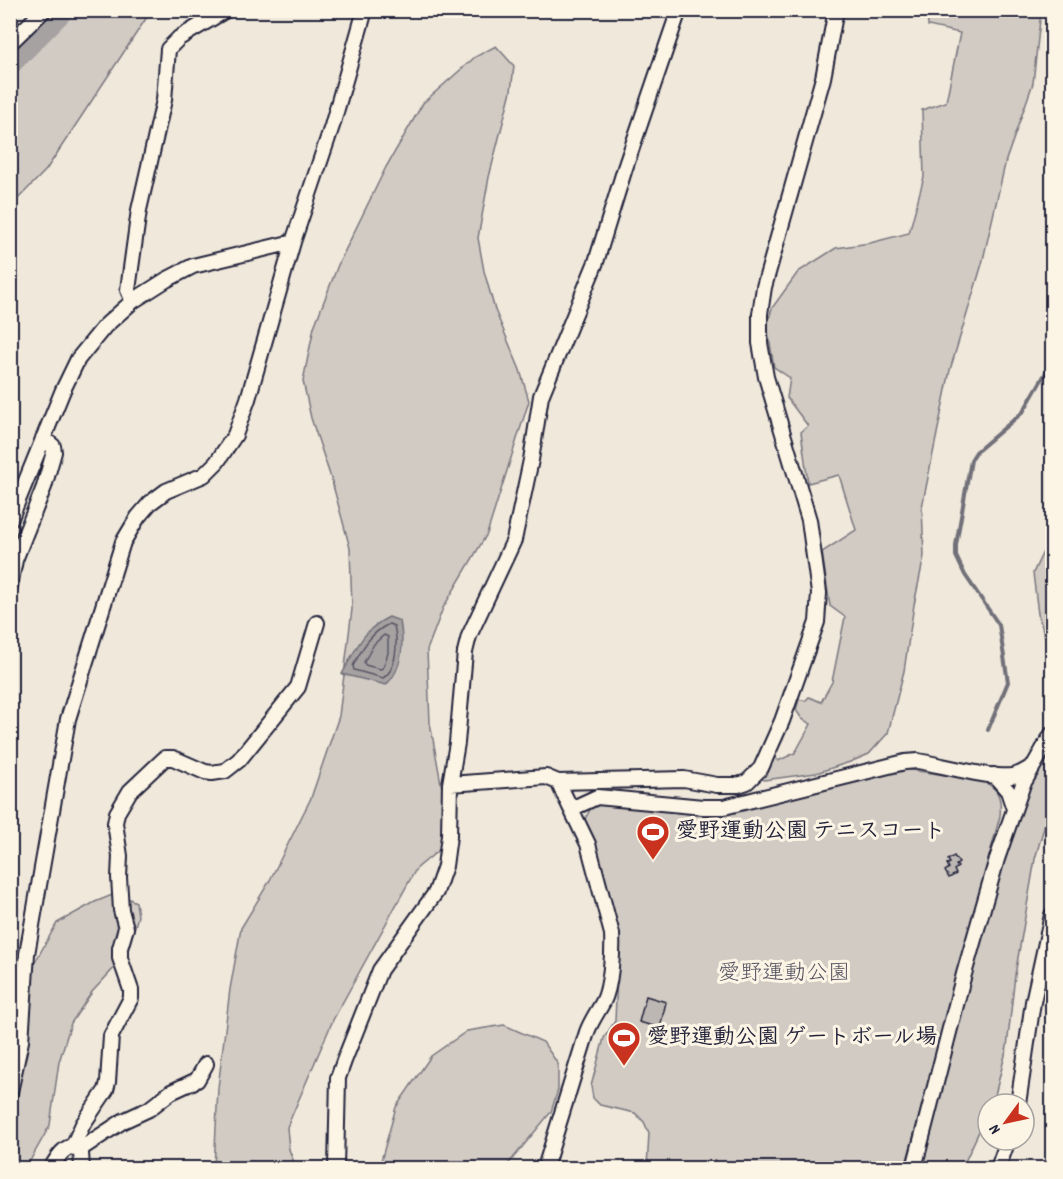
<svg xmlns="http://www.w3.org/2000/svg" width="1063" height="1179" font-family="Dekko,'Klee One',sans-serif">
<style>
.green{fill:#d1cbc3;stroke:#7a767f;stroke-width:1.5}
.water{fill:#a6a2a2;stroke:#716f79;stroke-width:1.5}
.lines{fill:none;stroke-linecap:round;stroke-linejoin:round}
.shore{stroke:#575564;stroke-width:1.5}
.stream{stroke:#716f79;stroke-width:4}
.river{stroke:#a6a2a2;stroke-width:21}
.building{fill:#bcb7b3;stroke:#22223b;stroke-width:1.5}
.minor-casing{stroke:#22223b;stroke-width:18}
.minor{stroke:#fcf5e5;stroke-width:14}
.labels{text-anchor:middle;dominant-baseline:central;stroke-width:6;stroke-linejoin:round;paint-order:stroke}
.poi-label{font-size:22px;font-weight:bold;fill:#22223b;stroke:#fcf5e5;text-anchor:start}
.park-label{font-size:22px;fill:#575564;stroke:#fcf5e5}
</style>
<rect width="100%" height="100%" fill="#efe8db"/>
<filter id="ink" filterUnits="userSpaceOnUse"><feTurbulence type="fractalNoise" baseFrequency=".0167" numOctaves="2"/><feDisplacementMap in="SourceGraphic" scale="12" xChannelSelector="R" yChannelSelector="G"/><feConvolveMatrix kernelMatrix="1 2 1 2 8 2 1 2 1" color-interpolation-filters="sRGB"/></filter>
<g filter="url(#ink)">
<!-- green -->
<path class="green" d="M36,11H151L46,170L11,206V37Z
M927,11H1041L1033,83L1006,160L982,264L950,370L922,507L924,556L914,605L904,671L888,733L869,754L850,762L816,773L764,780L758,776L773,753L778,761L795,753L811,724L802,719L796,710L799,699L805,701L809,697L821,702L832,682L845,617L830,606L822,552L856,530L839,475L808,483L801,432L808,426L787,398L790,378L774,367L767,326L772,308L798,272L836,248L870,243L909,233L924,177L922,110L946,102L960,33L928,26Z
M496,46L514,66L511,91L489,177L478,238L484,271L495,310L520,370L529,401L487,534L443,608L427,650L430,723L447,816L445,845L416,869L333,1020L287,1127L289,1149L296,1168H214L218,1088L230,989L241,928L269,882L311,798L339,716L352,609L350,548L331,478L311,418L303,381L314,327L338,265L386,167L423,103L475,57Z
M1052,533V659L1038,614L1033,573Z
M1052,744V809L1046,820L1035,859L1015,975L1007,1047L993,1103L988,1104V1112L962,1168H918L1005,846L1019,804Z
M904,769L979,780C998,786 1002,797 1000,816L905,1168H647L649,1133L644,1122L635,1113L600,1105L593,1098L591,1086L604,1038L615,1021L619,933L591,837L584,821L592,806L599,803L708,816L725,814L878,774Z
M117,893L136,902L138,916L127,954L92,992L71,1023L59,1062L50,1125L26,1168H11L10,1023L30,971L57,923L95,902Z
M504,1025L543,1042L558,1064V1090L551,1112L505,1168H379L396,1107L431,1056L467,1031Z"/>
<!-- water -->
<path class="water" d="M389,617L400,621C404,643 403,669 386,685L342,674C356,649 362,630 389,617Z"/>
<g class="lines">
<!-- shore -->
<path class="shore" d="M389,624L394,626C398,641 397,670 383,678L354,670L353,666C362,649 370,633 389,624Z
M384,635L388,637V653L383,668L380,669L365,665L364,662L374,644Z"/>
<!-- stream -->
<path class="stream" d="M988,730L1008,682L999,625L965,575L956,556V545L971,460L976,452L1023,412L1052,362"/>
<!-- river -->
<path class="river" d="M10,65L64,10"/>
</g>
<!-- building -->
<path class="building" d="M954,856L959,863L956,865L958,867L954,870L956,874L949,878L945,871L949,868L947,864L950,863L948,860Z
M646,996L666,1002L660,1028L639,1022Z"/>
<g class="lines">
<!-- minor casing -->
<g class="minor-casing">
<path id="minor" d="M10,43L44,10
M133,301L128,290L139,210L164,100L168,49L179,38L226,10
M10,520L63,390L78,359L105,326L133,301L166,280L193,266L293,242
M10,586L15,560L44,487L54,452L53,446L43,438
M994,775L1008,791L1014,809
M450,784L546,777L558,782L684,779L717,785H738L747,782L761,768L782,721L817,622L819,593L809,520L766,377L760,343V314L764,287L823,78L836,10
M571,809L597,797L703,807H724L905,762L918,761C941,765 992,779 1012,776C1020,775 1027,770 1033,766
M10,1020L18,974
M10,1092L21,1041L27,954L68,719L123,542L138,517L150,503L166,491L204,475L217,462L235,435L248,399L293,242L332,126L365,10
M1018,1104L1033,1002L1052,915
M73,1146L83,1124L106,1090L108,1082L111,1036L131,998V990L120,958V948L126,928L121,910L119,877L120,856L115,823L117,813L130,791L165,758H173L205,772L212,773L225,771L239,760L298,687L317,623
M79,1150L123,1121L149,1109L171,1092L197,1080L206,1064
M51,1168C57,1159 62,1148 73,1146L81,1153L82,1168
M336,1168L338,1078L344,1061L380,970L436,892L445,866L449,836L450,784L457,743L465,652L469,636L514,540L531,460L541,396L596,262L625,168L679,10
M545,1168L587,1032C591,1021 597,1013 603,1002C611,987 613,952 612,934L588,844L558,782
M914,1168L964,974L997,859L1023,784L1052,734
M998,1168L1008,1140"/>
</g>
<!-- minor -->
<use href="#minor" class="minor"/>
</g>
</g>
<!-- icons -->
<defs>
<g id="stadium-pin" transform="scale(1.725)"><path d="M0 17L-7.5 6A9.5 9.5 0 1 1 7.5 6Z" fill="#c8321e" stroke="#fcf5e5"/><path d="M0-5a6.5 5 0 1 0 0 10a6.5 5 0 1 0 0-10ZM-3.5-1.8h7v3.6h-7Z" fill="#fff"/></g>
</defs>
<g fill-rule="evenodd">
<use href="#stadium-pin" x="653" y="832"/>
<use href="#stadium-pin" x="624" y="1038"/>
</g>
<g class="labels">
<!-- poi labels -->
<g class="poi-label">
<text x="676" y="832">愛野運動公園 テニスコート</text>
<text x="647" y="1038">愛野運動公園 ゲートボール場</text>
</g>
<!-- park labels -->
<g class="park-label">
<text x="784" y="974">愛野運動公園</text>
</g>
</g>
<!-- margin -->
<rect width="1063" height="1179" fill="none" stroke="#fcf5e5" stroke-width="36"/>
<rect x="18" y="18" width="1027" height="1143" fill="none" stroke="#22223b" stroke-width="2" filter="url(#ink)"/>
<!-- north arrow -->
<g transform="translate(1006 1122) rotate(237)"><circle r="28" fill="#fcf5e5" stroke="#a5a1a1" stroke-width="1.5"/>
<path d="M0-4.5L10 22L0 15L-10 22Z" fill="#c8321e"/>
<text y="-9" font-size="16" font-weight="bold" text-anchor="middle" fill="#22223b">N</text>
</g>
</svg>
